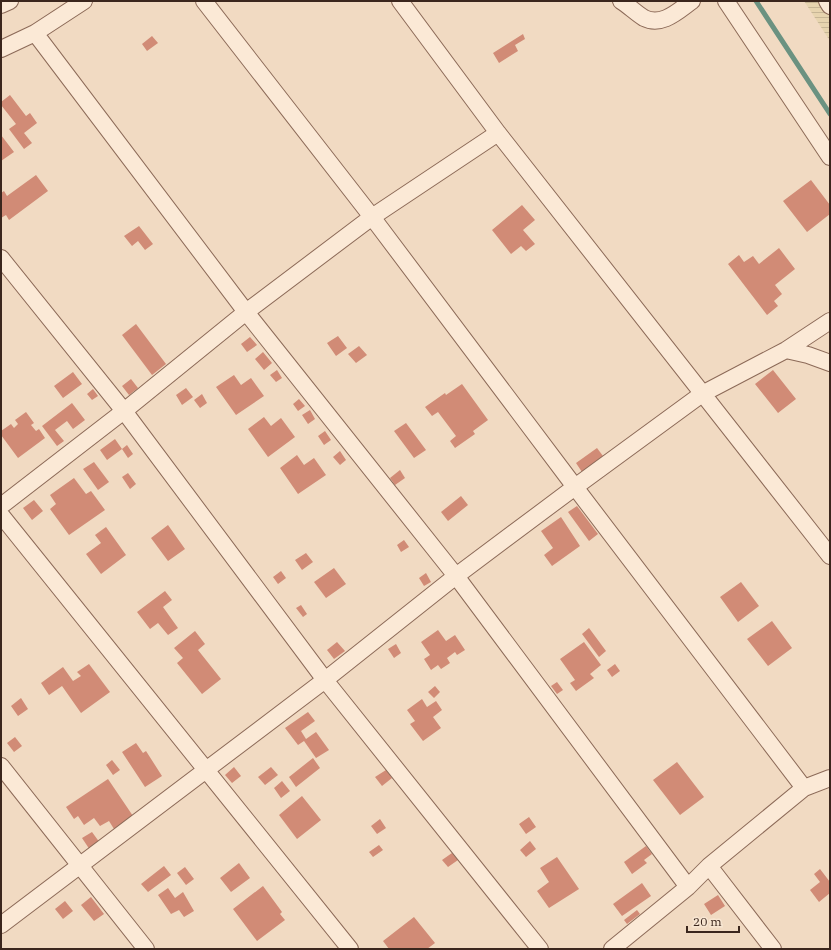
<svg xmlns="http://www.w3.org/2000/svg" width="831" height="950" font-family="'IBM Plex Serif',serif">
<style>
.farmland{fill:url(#farmland-rules)}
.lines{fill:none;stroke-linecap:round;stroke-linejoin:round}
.stream{stroke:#6b9281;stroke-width:5}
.building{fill:#d18b76}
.street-casing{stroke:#8c6a58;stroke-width:18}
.street{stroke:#fbe9d6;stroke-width:16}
</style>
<defs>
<pattern id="farmland-rules" width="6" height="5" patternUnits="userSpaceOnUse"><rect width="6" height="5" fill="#e7d4af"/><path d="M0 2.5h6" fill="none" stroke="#c7b696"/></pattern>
</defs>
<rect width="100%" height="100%" fill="#f1dac2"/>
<!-- farmland -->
<path class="farmland" d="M804,1H830V41Z"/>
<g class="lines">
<!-- stream -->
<path class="stream" d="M756,1L830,114"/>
</g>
<!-- building -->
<path class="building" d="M523,34L525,39L515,45L518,51L499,63L493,53Z
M152,36L158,43L147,51L142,44Z
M10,95L26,116L30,113L37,123L24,133L32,143L24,149L9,129L16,124L1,105V102Z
M1,135L14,152L1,161Z
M36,175L48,191L9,220L6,215L1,218V193L4,191L7,196Z
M811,180L830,205V214L807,232L783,201Z
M522,205L535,220L523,230L535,244L526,251L521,246L511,254L492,230Z
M139,226L153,244L145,250L138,241L132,246L124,236Z
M779,248L795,269L775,285L782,294L774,301L778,306L767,315L728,264L739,255L744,262L753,256L759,264Z
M136,324L166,364L152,375L122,335Z
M338,336L347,348L336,356L327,343Z
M250,337L257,345L247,352L241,344Z
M359,346L367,355L356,363L348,354Z
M263,352L272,363L264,370L255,359Z
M277,370L282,378L276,382L270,375Z
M773,370L796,399L778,413L755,384Z
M73,372L82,384L63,398L54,386Z
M234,375L241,385L251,378L264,396L236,415L216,387Z
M131,379L138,388L129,395L122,386Z
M462,384L488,420L473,431L475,434L455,448L450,441L456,436L438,412L432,416L425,407L445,393L446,395Z
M186,388L193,397L182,405L176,395Z
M93,389L98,396L92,400L87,394Z
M202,394L207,403L200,408L194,400Z
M299,399L305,406L298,411L293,404Z
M72,403L85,420L73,429L67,421L55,430L64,441L57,446L42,426Z
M310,410L315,419L308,424L302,415Z
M26,412L34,423L31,425L36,431L39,429L45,438L18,458L1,435V431L11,424L14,428L18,424L15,420Z
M264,417L271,426L281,418L295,437L268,457L248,429Z
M406,423L426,450L414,458L394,431Z
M325,431L331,440L324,445L318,436Z
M115,439L122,449L127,445L133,454L128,458L122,449L107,460L100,450Z
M597,448L603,456L582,472L576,463Z
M340,451L346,460L340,465L333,457Z
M297,455L304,465L314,458L326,475L298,494L280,468Z
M94,462L109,482L98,490L83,469Z
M400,470L405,478L395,485L390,478Z
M128,473L136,484L130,489L122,477Z
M74,478L86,494L91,491L105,510L69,535L50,509L56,504L50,495Z
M461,496L468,505L448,521L441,512Z
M34,500L43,511L32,520L23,508Z
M577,506L598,534L589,541L568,512Z
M561,517L580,546L552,566L544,555L553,548L541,531Z
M168,525L185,549L168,561L151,538Z
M106,527L126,555L101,574L86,554L101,543L95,535Z
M404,540L409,547L401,552L397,545Z
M306,553L313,562L302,570L295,560Z
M334,568L346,584L326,598L314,582Z
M281,571L286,578L278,584L273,577Z
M426,573L431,582L424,586L419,578Z
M741,582L759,606L738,622L720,597Z
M165,591L172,600L163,607L178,628L168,635L158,623L150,629L137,612Z
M301,605L307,614L303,617L296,608Z
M772,621L792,648L768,666L747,639Z
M589,628L606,651L599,657L582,634Z
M438,630L446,641L455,635L465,650L457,655L455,652L447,658L450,663L441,669L438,665L431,670L424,659L430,655L421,642Z
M195,631L205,644L198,650L221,679L202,694L177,663L183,658L174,648Z
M337,642L345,651L334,659L327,650Z
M584,642L601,665L590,674L594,678L576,691L570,683L575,680L560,659Z
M396,644L401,653L394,658L388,649Z
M89,664L110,692L81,713L62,686L49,695L41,683L63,667L73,681L81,676L77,672Z
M615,664L620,671L612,677L607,670Z
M557,682L563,690L557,694L551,686Z
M435,686L440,692L434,698L428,692Z
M21,698L28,709L18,716L11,706Z
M422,699L427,707L436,701L442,710L433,717L441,728L423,741L410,724L415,721L407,710Z
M308,712L315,721L301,731L306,739L316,732L329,750L316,758L304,741L298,745L285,728Z
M15,737L22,746L14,752L7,743Z
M136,743L143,753L146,751L162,776L145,787L122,752Z
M313,758L320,768L296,787L289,777Z
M112,760L120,770L113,775L106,765Z
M677,762L704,797L680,815L653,780Z
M234,767L241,776L232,783L225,775Z
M271,767L278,775L265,785L258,777Z
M386,770L392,778L382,786L375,777Z
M108,779L133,816L114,829L109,821L100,826L94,818L84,825L78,816L74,819L66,807Z
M282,781L290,791L281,798L274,788Z
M302,796L321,820L297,839L279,815Z
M529,817L536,827L526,834L519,824Z
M380,819L386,828L377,834L371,826Z
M92,832L100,843L90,850L82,838Z
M530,841L536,849L526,857L520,850Z
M379,845L383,850L373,857L369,852Z
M646,846L652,854L644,860L647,863L632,874L624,862Z
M452,853L458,860L448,867L442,860Z
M557,857L579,889L549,908L537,891L549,882L540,868Z
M239,863L250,878L231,892L220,878Z
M164,866L171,875L148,892L141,884Z
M185,867L194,879L186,885L177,873Z
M820,869L830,882V893L819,902L810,890L820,882L814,874Z
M642,883L651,896L622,916L613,904Z
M263,886L282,912L280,914L285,920L257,941L233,909Z
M168,888L175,898L183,892L194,911L184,917L179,910L171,914L158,895Z
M718,895L725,906L711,915L704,904Z
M91,897L104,914L94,921L81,905Z
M65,901L73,911L63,919L55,909Z
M637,910L640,914L627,924L624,920Z
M414,917L435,943L427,949H389L383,941Z"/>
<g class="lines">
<!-- street casing -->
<g class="street-casing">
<path id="street" d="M204,1L372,217L575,487L804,788
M400,1L498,133L830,556
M621,1C629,6 636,13 644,18C662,27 678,11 692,1
M726,1L830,157
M827,1L830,6
M1,5L10,1
M35,33L246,312L456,576L688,887
M1,49L35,33L84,1
M1,258L124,411L325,680L540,949
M786,350L808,355L830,363
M1,506L124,411L246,312L372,217L498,133
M1,515L350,949
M1,766L146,949
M709,866L773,949
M1,925L325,680L456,576L575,487L702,394L786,350L830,321
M612,949L688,887L709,866L804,788L830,778"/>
</g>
<!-- street -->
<use href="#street" class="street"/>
</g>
<!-- border -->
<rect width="831" height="950" fill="none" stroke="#3b261d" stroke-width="4"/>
<!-- scale -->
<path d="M687 926v6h52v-6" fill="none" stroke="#3b261d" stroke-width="2"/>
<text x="693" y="926" font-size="12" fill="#3b261d" stroke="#f8e6d2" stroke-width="3" paint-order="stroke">20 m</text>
</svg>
